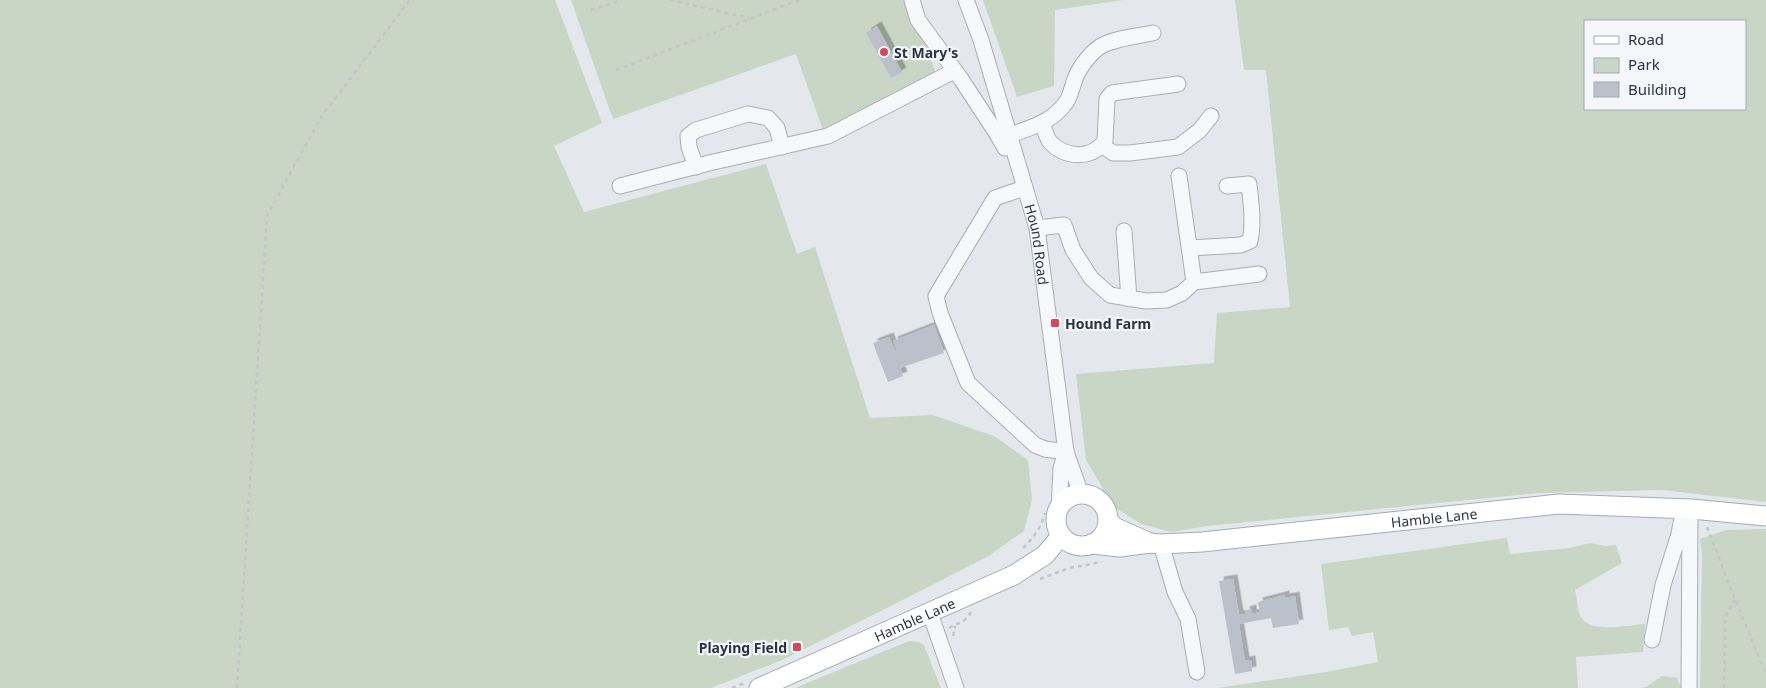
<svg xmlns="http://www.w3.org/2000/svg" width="1766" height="688" font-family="'Noto Sans',sans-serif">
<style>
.green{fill:#c9d6c5;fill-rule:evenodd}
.building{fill:#bbc0ca;filter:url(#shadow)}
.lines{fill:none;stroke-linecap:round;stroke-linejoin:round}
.minor-casing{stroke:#a9aeb7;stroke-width:17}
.major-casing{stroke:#a3abb8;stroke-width:21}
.path{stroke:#c2c5cb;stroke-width:2.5;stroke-dasharray:4 4;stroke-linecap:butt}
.minor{stroke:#f7f8fa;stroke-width:15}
.major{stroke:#fff;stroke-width:19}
.poi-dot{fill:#d1495b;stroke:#f4f6f9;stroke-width:2}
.labels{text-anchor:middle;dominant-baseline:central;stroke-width:4.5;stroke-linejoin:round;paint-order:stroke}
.poi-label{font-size:14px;font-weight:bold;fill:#2b3445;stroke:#f4f6f9;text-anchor:start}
.street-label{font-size:14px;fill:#2b3445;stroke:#f4f6f9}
</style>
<defs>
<filter id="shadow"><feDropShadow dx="4.5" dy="-4.5" stdDeviation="0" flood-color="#0004"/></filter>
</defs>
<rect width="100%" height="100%" fill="#e4e7ec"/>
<!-- green -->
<path class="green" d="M0,0H555L602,123L554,146L584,212L766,164L797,254L815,247L870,418L933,415L994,436L1028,460L1032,500L1024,531L987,557L881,611L782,660L711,688H0Z
M571,0H910L941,88L823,130L796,54L613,119Z
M983,0H1123L1055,10L1054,86L1017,97Z
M1235,0H1766V502L1662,490L1538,493L1207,526L1172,532L1141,524L1114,507L1086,460L1076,374L1214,363L1217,313L1290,307L1266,70H1244ZM1585,21H1745V109H1585Z
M1766,529V688H1700L1702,556L1700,539L1726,530Z
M1507,538L1510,554L1570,548L1590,543L1605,546L1616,545L1622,563L1575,590C1577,597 1577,611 1581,617C1591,634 1629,625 1645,624L1643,652L1576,657L1578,688H1217L1326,672L1378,662L1373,632L1352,636L1348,627L1329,630L1321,564Z
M909,641L919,642L924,645L941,688H795Z
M1662,676L1677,678L1681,688H1638L1646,687Z"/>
<!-- building -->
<path class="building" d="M877,26L902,72L891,78L866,33Z
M934,325L944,353L900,368L903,376L888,382L873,343L889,337L895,351L897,350L893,341Z
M1233,579L1239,615L1246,614L1245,611L1252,609V614L1260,612L1258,602L1285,595V598L1295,596L1299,624L1273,628L1271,618L1239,624L1245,661L1251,660L1252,671L1235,674L1219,581Z"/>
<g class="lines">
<!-- minor casing -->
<g class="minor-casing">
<g id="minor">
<path d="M912,0L918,20L961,79L997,134L1005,148"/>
<path id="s1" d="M966,0L981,40L1037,228L1066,452L1081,494"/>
<path d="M1042,124C1045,129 1046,137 1050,142C1065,158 1091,160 1105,141L1107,99L1112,93L1178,84"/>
<path d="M1008,136C1031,127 1052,123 1067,101C1071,95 1072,86 1075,79C1079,68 1090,53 1101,46C1116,38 1137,36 1153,33"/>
<path d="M1102,145L1113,153H1130L1178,147L1199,131L1211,116"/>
<path d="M696,167L689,147L688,136L696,130L748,114L768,118L777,128L782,147"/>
<path d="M1179,176L1194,282"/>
<path d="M620,186L709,163L828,136L954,71"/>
<path d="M1024,188L995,198L936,296L940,313L968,383L1035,445L1045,449L1066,452"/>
<path d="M1037,228L1064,225L1073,250L1091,278L1110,295L1146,301L1167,300L1182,293L1194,282L1259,274"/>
<path d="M1124,231L1129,299"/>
<path d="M1190,248L1241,245L1250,241C1254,222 1251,203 1249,184L1227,186"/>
<path d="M1059,509L1061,468L1066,452"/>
<path d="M1161,544L1175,592L1188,619L1197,672"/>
<path d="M930,613L956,688"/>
<path d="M1652,640L1663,585L1679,534L1683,513"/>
<path d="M1689,688L1690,519L1691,509"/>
</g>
</g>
<!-- major casing -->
<g class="major-casing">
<g id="major">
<circle cx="1082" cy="520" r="26"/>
<path id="s2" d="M1108,520L1114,527L1150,543L1161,544L1202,542L1559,504L1691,509L1766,516"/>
<path d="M1092,544L1120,547L1150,543"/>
<path id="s3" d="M759,688L1014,575L1045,555L1061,536"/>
</g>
</g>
<!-- path -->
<path class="path" d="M670,0L749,18
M591,10L621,0
M616,70L799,0
M1094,490L1108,505
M1707,527L1728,582L1766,674
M1023,548C1034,537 1041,528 1045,513
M1040,579L1069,568L1102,562
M949,628L965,620L972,611
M953,636L955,626
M237,688L267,216L321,117L410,0
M732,688L745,683
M1724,688L1725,617L1735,600"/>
<!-- minor -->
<use href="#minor" class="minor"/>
<!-- major -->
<use href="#major" class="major"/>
</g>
<!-- markers -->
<g class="poi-dot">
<circle cx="884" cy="52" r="5"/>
<rect x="1050" y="318" width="10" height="10" rx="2.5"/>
<rect x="792" y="642" width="10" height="10" rx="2.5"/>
</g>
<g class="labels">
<!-- poi labels -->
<g class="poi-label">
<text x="894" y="52">St Mary's</text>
<text x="1065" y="323">Hound Farm</text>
<text x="787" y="647" text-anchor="end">Playing Field</text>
</g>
<!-- street labels -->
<g class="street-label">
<text stroke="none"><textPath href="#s1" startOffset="255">Hound Road</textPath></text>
<text stroke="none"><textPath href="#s2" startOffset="334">Hamble Lane</textPath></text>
<text stroke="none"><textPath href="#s3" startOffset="170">Hamble Lane</textPath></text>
</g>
</g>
<!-- legend -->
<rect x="1584" y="20" width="162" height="90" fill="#f4f6f9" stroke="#a4a8b1"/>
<rect x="1594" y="36" width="25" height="8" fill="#ffffff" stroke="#a4a8b1"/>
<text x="1628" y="45" font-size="15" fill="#2b3445">Road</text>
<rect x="1594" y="58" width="25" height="15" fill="#c9d6c5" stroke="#a4a8b1"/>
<text x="1628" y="70" font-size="15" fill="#2b3445">Park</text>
<rect x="1594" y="82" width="25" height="15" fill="#bbc0ca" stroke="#a4a8b1"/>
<text x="1628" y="95" font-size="15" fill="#2b3445">Building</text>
</svg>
